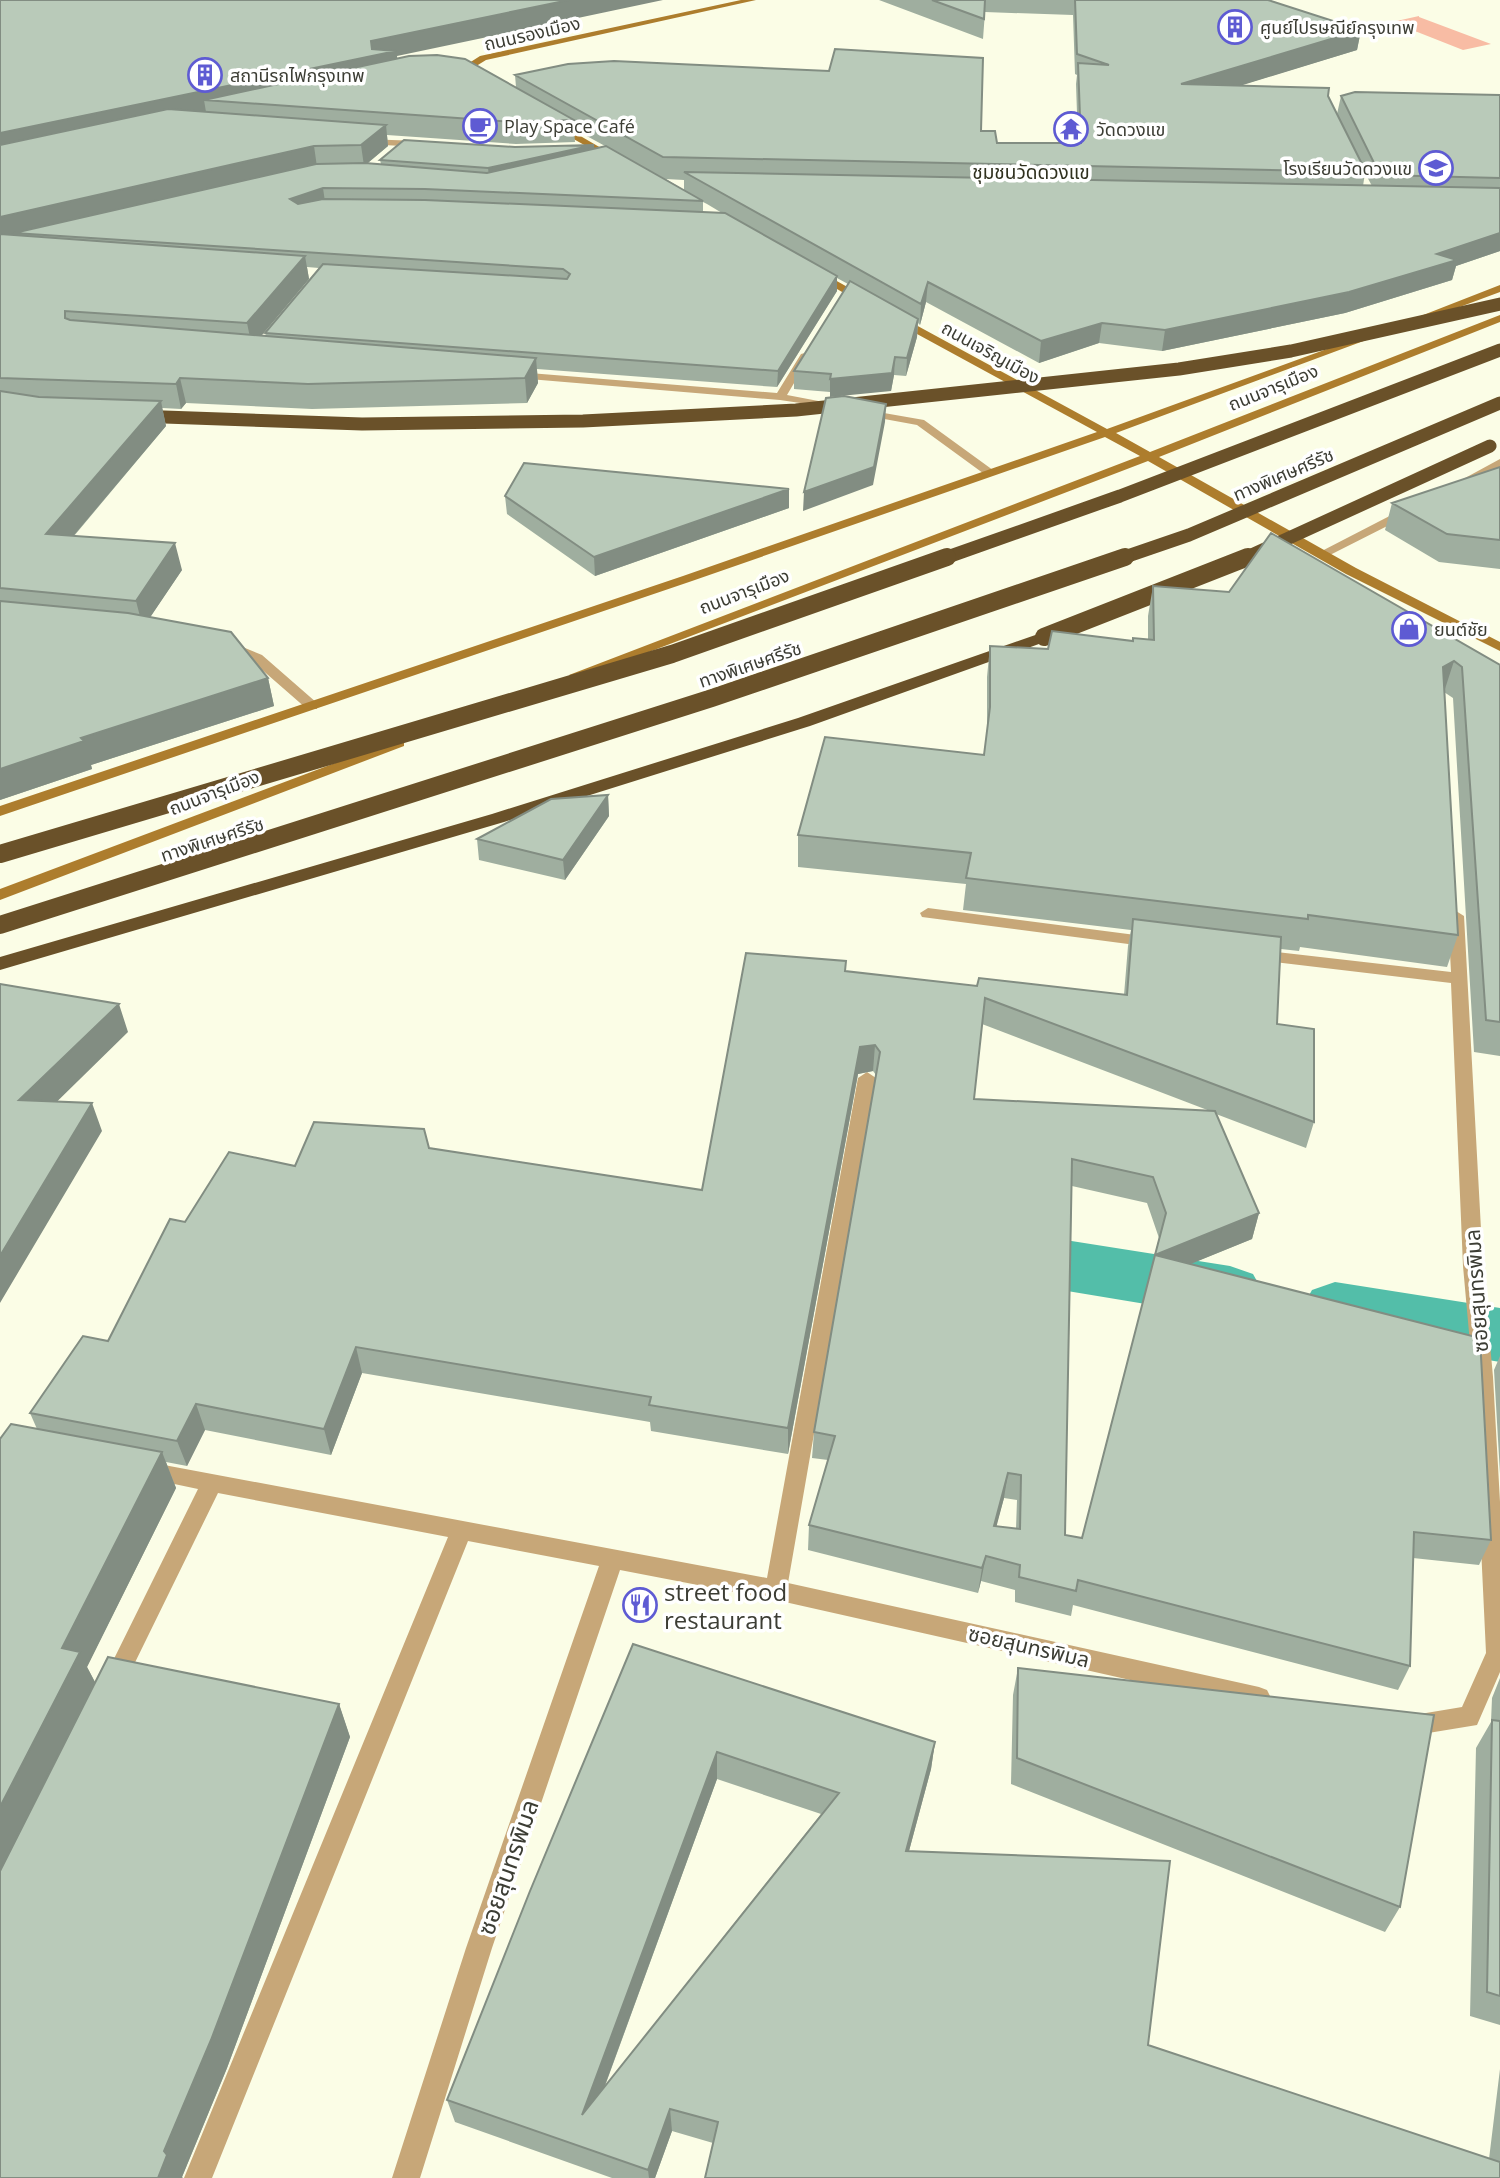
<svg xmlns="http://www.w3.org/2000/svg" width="1500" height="2178" font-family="'Open Sans','Noto Sans Thai',sans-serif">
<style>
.green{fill:#f8bca4}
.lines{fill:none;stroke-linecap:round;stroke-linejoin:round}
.canal{fill:#53bea9;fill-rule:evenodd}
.street{fill:#c7a778;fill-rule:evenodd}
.secondary{fill:#ad7d2d;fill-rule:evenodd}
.highway{fill:#6a5129;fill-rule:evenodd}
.highway-bridge-far1{stroke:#6a5129;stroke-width:13}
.highway-bridge{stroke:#6a5129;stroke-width:18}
.wall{fill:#9fae9f;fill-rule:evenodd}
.shaded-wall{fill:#828d82}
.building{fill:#b9cab9;stroke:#828d82;stroke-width:2;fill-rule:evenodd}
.labels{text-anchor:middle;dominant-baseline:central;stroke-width:7;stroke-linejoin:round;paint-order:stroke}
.far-poi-label{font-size:18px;fill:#3c3d34;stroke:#fff;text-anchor:start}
.far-street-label{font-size:18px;fill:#3c3d34;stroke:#fff}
.far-neighbourhood-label{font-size:19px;fill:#2f301e;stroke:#fff}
.street-label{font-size:21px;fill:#3c3d34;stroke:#fff}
.near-poi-label{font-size:24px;fill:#3c3d34;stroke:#fff;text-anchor:start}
.near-street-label{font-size:24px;fill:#3c3d34;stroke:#fff}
</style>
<rect width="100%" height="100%" fill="#fbfde6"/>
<!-- green -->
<path class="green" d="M1419,16V17L1491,44L1463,50L1392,22Z"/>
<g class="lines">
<!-- canal -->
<path class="canal" d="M989,1228L1230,1266L1253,1274L1263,1292L1253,1310L1230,1318L989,1278L966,1271L957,1253L966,1235Z
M1335,1282L1500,1308V1362L1335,1334L1312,1326L1302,1308L1312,1290Z"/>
<!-- street -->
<path class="street" d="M362,139L421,141L425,144L421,147L365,144Z
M805,353L810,356L787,395L834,404V408L780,400L517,378L512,375L517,372L777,393L801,354Z
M861,409L924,420L997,473L987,476L917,425L857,414V410Z
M1500,459V468L1464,487L1454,484Z
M1407,507L1413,511L1411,514L1326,557L1316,554Z
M228,641L262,655L317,703V709H307L252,661L223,648V642Z
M928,908L1151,937L1159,942L1151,947L922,917L920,913Z
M1456,911L1464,916L1483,1266L1493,1377L1500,1502V1672L1477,1725L1410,1736L1402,1733L1398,1725L1402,1717L1462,1707L1486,1653L1473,1377L1463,1266L1451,983L1258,960L1250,955L1258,950L1451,972L1448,916Z
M867,1072L876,1078L788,1583L1259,1687L1267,1690L1271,1698L1267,1706L1259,1709L776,1600L620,1570L492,1948L420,2178H392L466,1948L599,1566L468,1541L212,2178H184L448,1537L218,1493L122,1689L114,1692L106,1689L103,1681L198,1489L141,1477L138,1471L141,1465L148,1462L767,1578L858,1078Z"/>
<!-- secondary -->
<path class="secondary" d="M741,0H756L486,60L473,68V78L466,76V65L480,56Z
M552,123H558L620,159L613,161L552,127Z
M817,270L869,299L870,301L861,303L813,275L812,273Z
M1500,285V292L1422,321L1413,319Z
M1500,315V322L1159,457L1356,568L1500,642V651L1346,574L1148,461L581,678L576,679L569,675L1140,456L1105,437L692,581L0,816V806L683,576L1097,432L895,322V318H903L1107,429L1368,334L1377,336L1116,433L1150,452Z
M399,739L404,740V746L0,900V889Z"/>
<!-- highway -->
<path class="highway" d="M1044,632L1052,637L1050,640L810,726L504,822L0,970V957L492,814L798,718Z"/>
<!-- highway-bridge-far1 -->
<path class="highway-bridge-far1" d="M136,416L362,424L583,421L796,410L1179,369L1291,351L1500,304
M942,559L1120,496L1500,350
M1119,559L1189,535L1500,403
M1243,559L1490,446"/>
<!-- highway-bridge -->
<path class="highway-bridge" d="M1044,637L1248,557
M0,854L672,654L947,557
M0,925L712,698L1125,557"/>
</g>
<!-- wall -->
<path class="wall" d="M0,0L397,56V59L516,87L515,75L981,131L997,143H1078L1076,84L1077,75L1075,74L1073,15L985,12L983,39L879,0H1268L1361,30L1357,50L1241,85L1328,96L1337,114L1341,96L1500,95V251L1456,266L1452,280L1345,313L1162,351L1099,343L1039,363L926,302L920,325L918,323L917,337L906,376L894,375L891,391L830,392L794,389V371L848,284L837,278V291L777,387L537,369L538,383L527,403L312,409L186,403L181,409L162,408L166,426L74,536L182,570L150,617L268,678L274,706L91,765L92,769L0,800ZM574,129L605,146L595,149L515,147L380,160L381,164L368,163L388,146L387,135L516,144L575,142ZM1365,173L1372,186H1363ZM666,179L684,180V190ZM703,202L707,204L722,213L703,212ZM307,267L319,268L265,333L266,336H261L309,279Z
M1500,467V569L1439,562L1385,530L1392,503Z
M505,496L789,508L595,576L507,514Z
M1153,586L1500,665V1056L1474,1052L1453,698L1444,692L1458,935L1447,967L1300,947L1299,951L1281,949L1277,1024L1314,1122L1306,1148L1216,1114L1259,1213L1252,1239L1190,1264L1491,1540L1479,1565L1413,1558L1410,1666L1398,1690L1073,1605L1071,1616L1015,1602V1590L981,1581L978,1593L808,1550L809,1525L828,1460L812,1458L814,1432L876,1075L873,1071L858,1074L788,1454L651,1431L650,1422L362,1373L331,1455L205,1430L187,1466L166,1462L176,1488L87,1667L95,1682L339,1704L350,1737L227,2068L182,2177L0,2178L37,1429L30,1413L108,1341L185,1222L295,1166L429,1148L702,1190L846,961L845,971L977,986L1124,995L1128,946L1131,930L963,910L966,884L798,867V835L984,755L987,736V677L990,646L1048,649L1148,640V616ZM982,1024L1210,1111L974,1099ZM1072,1186L1147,1203L1159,1238L1082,1538L1065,1535ZM1004,1498L1017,1500L1016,1529L996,1526Z
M608,795L609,816L565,880L479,860L477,839Z
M1500,1356V1474L1494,1370Z
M633,1644L935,1742L931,1769L909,1851L1148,2045L1489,2159L1500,2069V2178L713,2143L672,2131L655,2178H612L455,2122L447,2100ZM717,1779L821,1814L605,2086Z
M1018,1668L1400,1907L1385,1932L1011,1784L1013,1695Z
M1500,1678V2025L1470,2016L1476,1748L1491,1722L1492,1698Z"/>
<!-- shaded-wall -->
<path class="shaded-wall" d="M569,0H663L397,56L399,71L204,100L206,112L0,156V133L371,41Z
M1361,30L1357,50L1178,105L1181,84Z
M386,125L388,146L364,166L361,145Z
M594,145L595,153L489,176L488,168Z
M314,146L317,167L14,233L15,238L0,241V217Z
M323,188L325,202L292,214L290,199Z
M1500,233V251L1456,266L1452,280L1345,313L1162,351L1165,330L1437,254Z
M305,256L309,279L252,347L247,323Z
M837,276V291L777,387L778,371Z
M928,282L926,302L920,325L921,304Z
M918,319L917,337L906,376L907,358Z
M1102,323L1099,343L1039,363L1041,341Z
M895,357L894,375L891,391L830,397V379Z
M536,358L538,383L527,403L525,378Z
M180,378L186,403L181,409L176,384Z
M161,401L166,426L53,560L46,534Z
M886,404L885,422L873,485L803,511L804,492Z
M789,489V508L595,576L594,557Z
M175,543L182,570L143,628L136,601Z
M1454,661L1444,692L1443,667Z
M268,678L274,706L91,765L92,769L0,800V769L81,738Z
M608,795L609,816L565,880L563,860Z
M119,1004L128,1032L30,1128L19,1100Z
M875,1045L873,1071L858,1074L788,1454V1428L860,1047Z
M92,1103L102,1131L0,1303V1256Z
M1259,1213L1252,1239L1149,1281L1155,1255Z
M356,1347L362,1373L331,1455L324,1429Z
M196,1404L205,1430L187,1466L177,1441Z
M162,1452L176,1488L87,1667L97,1686L0,1879V1807L62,1648Z
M1008,1473L1004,1498L990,1551L994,1526Z
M986,1556L981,1581L978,1593L982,1568Z
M339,1704L350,1737L227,2068L182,2177L183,2178H158L164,2151Z
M935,1742L931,1769L902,1877L906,1851Z
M717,1752V1779L586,2137L582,2115Z
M670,2109L672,2131L655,2178H649L648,2170Z"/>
<!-- building -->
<path class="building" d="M0,0H569L371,41L372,49L396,51L0,133Z
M932,0H985L984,19Z
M1075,0H1268L1361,30L1181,84L1329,88L1328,96L1366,172L663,157L515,75L568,64L614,61L829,71L835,49L983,58L981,131H995L997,143H1081L1078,63L1109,65L1077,54Z
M437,55L465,59L574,120L514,122L204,100L409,56Z
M1355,92L1500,95V178L1380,175L1341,96Z
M168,109L386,125L361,145L314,146L0,217V145Z
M404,140L515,147L594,145L488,168L380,160Z
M606,146L703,201L425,189L323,188L290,199L298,204L323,199L425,200L725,213L837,276L778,371L265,333L323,264L567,279L570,274L563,269L14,233L316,164L365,163L487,173Z
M684,172L1500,188V233L1437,254L1457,260L1349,292L1165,330L1102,323L1041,341L928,282L921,304Z
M0,234L305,256L247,323L65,311V318L70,320L536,358L525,378L308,384L180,378L176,384L0,378Z
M850,281L918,319L907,358L895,357L892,373L830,379L831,374L794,371Z
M0,391L39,397L161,401L46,534L175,543L136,601L0,588Z
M844,396L886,404L874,467L804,492L826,398Z
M524,463L789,489L594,557L505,496Z
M1500,467V540L1447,534L1392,503Z
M1271,533L1500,665V1022L1486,1020L1462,667L1454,661L1443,667L1458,935L1308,915V919L966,878L971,853L798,835L825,737L984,755L990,707V646L1048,649L1052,631L1133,641V638L1154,640L1153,586L1229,592Z
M0,601L128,613L231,632L268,678L81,738L84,741L0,769Z
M608,795L563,860L477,839L551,799Z
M1133,919L1281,937L1277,1024L1314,1029V1122L985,998L974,1099L1215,1111L1259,1213L1155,1255L1166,1213L1153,1177L1072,1159L1065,1535L1082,1538L1155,1255L1480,1338L1491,1540L1414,1532L1410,1666L1078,1580L1076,1591L1019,1577L1020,1565L986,1556L982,1568L809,1525L835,1436L814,1432L880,1052L875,1045L860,1047L788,1428L649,1405L651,1397L356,1347L324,1429L196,1404L177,1441L30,1413L83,1336L108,1341L170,1219L185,1222L229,1152L295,1166L314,1122L424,1129L429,1148L702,1190L746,953L846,961L845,971L977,986L979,978L1127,995ZM1008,1473L1021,1475L1020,1529L994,1526Z
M0,984L119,1004L19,1100L92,1103L0,1256Z
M11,1424L162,1452L62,1648L80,1652L0,1807V1439Z
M633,1644L935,1742L906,1851L1170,1861L1148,2045L1500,2162V2178H705L718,2122L670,2109L648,2170L447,2100L530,1891ZM717,1752L839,1793L582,2115Z
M108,1657L339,1704L211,2040L164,2151L167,2155L158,2178H0V1871Z
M1018,1668L1434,1715L1400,1907L1017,1758Z
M1492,1720L1500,1721V1996L1487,1992Z"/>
<!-- icons -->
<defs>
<g id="building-ring" transform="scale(1.75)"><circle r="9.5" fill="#fff" stroke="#5e5bd3" stroke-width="1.5"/><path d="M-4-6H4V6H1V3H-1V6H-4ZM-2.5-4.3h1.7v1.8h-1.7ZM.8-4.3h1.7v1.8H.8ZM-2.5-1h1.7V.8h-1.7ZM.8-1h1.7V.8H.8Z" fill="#5e5bd3"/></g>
<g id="cafe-ring" transform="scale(1.75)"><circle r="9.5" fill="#fff" stroke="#5e5bd3" stroke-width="1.5"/><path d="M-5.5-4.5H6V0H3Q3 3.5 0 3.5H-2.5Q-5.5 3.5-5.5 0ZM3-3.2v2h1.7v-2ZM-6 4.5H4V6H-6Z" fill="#5e5bd3"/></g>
<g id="temple-ring" transform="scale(1.75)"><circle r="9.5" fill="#fff" stroke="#5e5bd3" stroke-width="1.5"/><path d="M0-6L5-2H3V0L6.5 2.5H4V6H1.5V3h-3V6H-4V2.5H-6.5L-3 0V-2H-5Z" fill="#5e5bd3"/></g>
<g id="school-ring" transform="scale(1.75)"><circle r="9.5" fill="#fff" stroke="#5e5bd3" stroke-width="1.5"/><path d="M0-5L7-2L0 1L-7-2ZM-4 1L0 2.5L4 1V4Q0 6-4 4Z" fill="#5e5bd3"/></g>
<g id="shop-ring" transform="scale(1.75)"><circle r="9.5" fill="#fff" stroke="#5e5bd3" stroke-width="1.5"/><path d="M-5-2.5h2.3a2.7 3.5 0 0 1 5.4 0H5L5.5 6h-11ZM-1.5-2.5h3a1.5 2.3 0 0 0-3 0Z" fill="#5e5bd3"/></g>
<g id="restaurant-ring" transform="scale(1.75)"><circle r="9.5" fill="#fff" stroke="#5e5bd3" stroke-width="1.5"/><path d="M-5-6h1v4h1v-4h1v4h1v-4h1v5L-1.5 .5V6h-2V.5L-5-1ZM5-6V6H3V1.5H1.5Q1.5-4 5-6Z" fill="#5e5bd3"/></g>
</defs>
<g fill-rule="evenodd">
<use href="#building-ring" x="1235" y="27"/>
<use href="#building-ring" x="205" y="75"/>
<use href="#cafe-ring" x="480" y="126"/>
<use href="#temple-ring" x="1071" y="129"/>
<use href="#school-ring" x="1436" y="168"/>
<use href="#shop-ring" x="1409" y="629"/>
<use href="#restaurant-ring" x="640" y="1605"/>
</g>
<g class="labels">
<!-- far-poi labels -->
<g class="far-poi-label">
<text x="1260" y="27">ศูนย์ไปรษณีย์กรุงเทพ</text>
<text x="230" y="75">สถานีรถไฟกรุงเทพ</text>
<text x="504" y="126">Play Space Café</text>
<text x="1096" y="129">วัดดวงแข</text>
<text x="1412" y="168" text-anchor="end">โรงเรียนวัดดวงแข</text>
<text x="1434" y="629">ยนต์ชัย</text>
</g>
<!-- far-street labels -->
<g class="far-street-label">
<text transform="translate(532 33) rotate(-13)">ถนนรองเมือง</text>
<text transform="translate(991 352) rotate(29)">ถนนเจริญเมือง</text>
<text transform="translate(1273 387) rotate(-22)">ถนนจารุเมือง</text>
<text transform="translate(1283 474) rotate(-23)">ทางพิเศษศรีรัช</text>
<text transform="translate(744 591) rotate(-21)">ถนนจารุเมือง</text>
<text transform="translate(750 664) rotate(-19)">ทางพิเศษศรีรัช</text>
<text transform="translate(214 792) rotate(-21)">ถนนจารุเมือง</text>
<text transform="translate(212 839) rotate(-18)">ทางพิเศษศรีรัช</text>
</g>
<!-- far-neighbourhood labels -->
<g class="far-neighbourhood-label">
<text x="1031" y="172">ชุมชนวัดดวงแข</text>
</g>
<!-- street labels -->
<g class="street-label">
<text transform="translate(1476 1291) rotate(-94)">ซอยสุนทรพิมล</text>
<text transform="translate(1029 1646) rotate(13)">ซอยสุนทรพิมล</text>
</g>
<!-- near-poi labels -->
<g class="near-poi-label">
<text x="664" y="1591">street food<tspan x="664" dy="28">restaurant</tspan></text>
</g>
<!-- near-street labels -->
<g class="near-street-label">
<text transform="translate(507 1867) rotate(-71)">ซอยสุนทรพิมล</text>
</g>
</g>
</svg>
